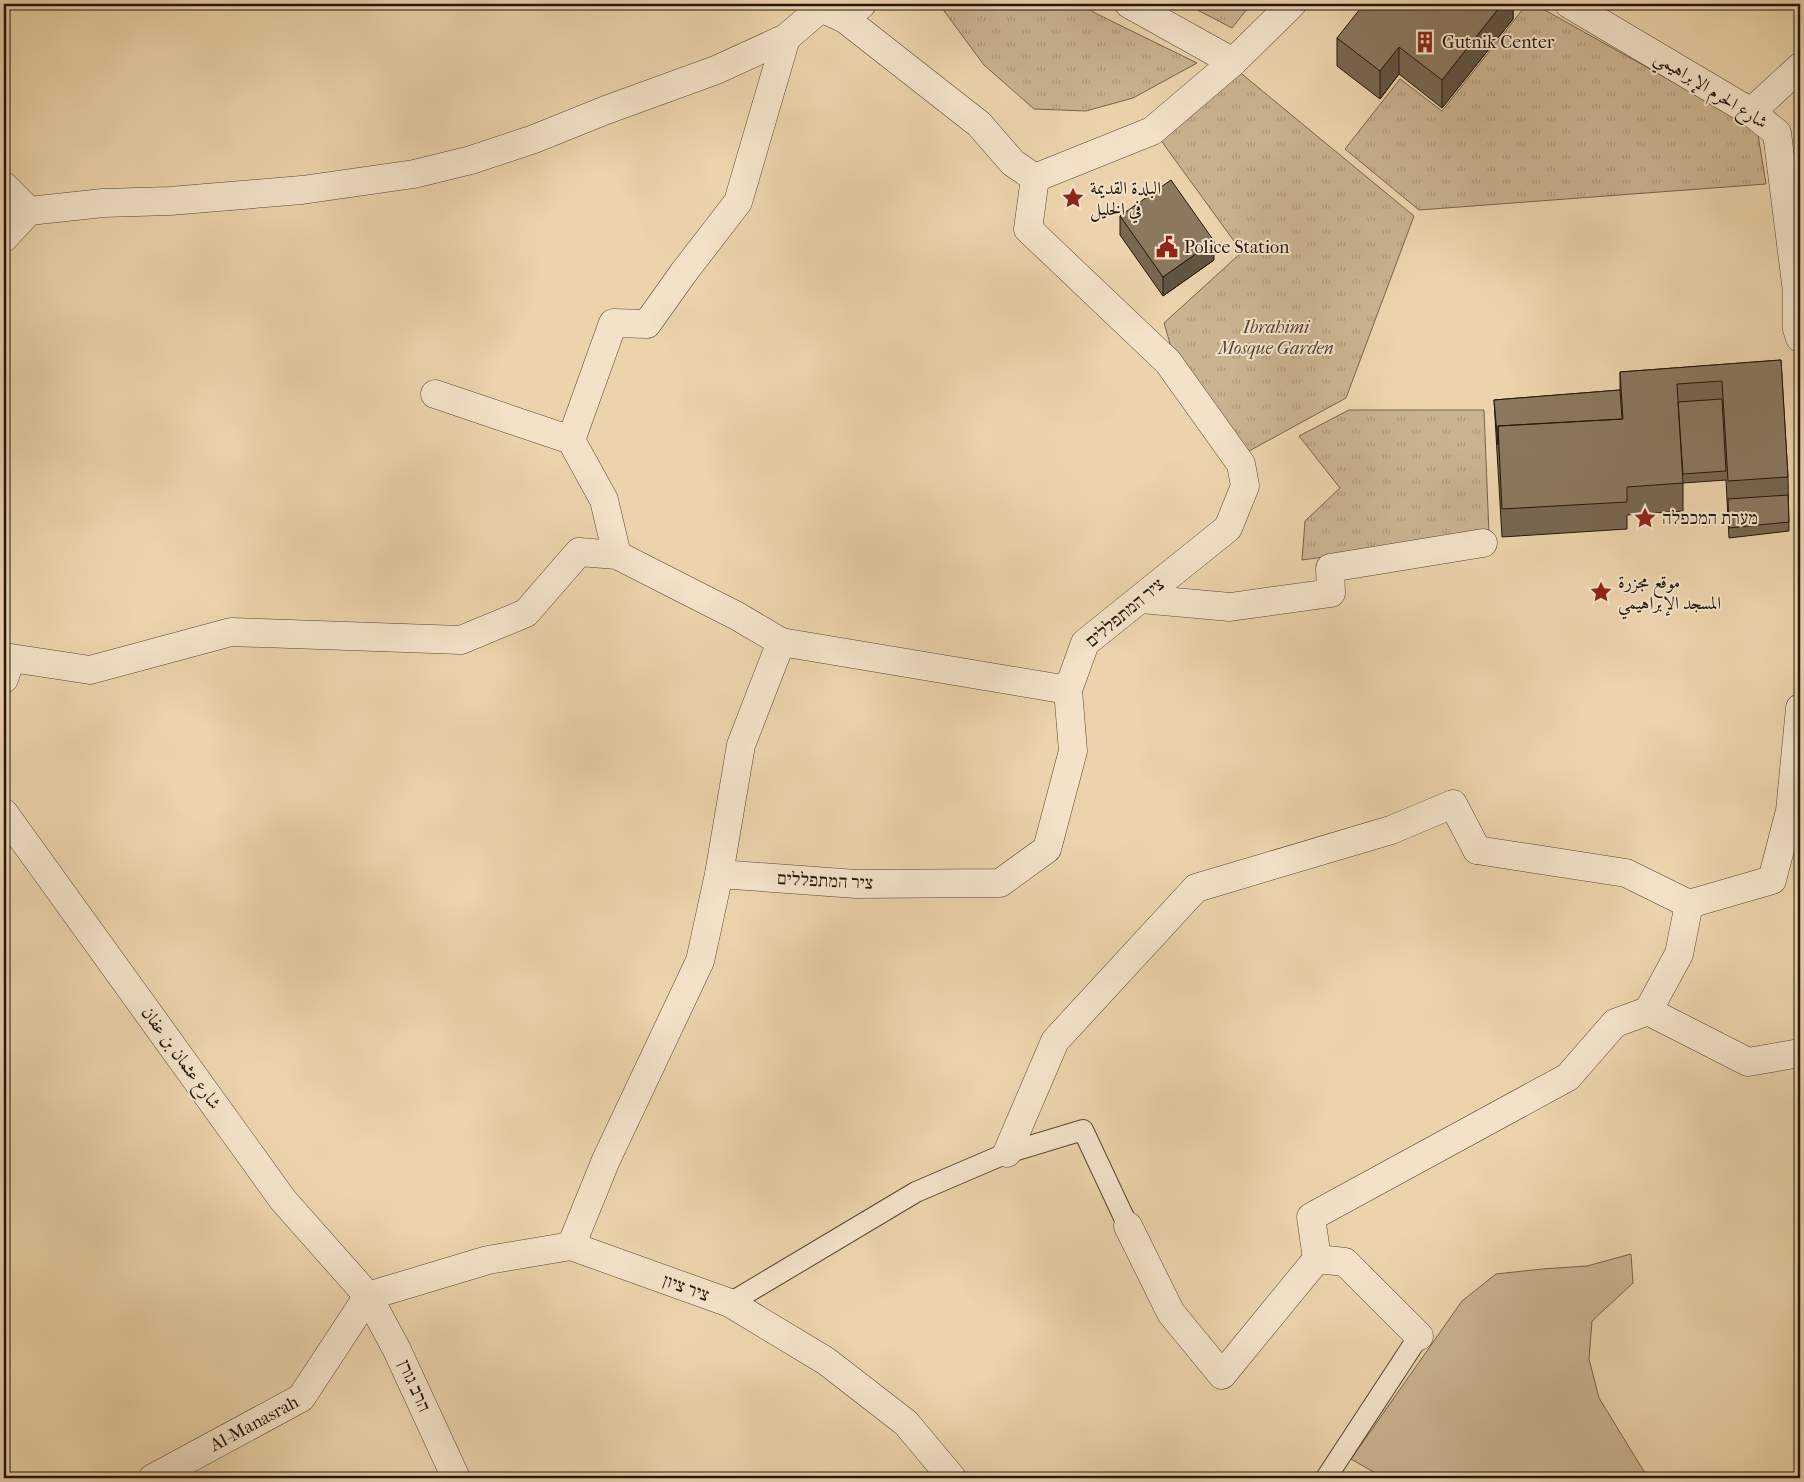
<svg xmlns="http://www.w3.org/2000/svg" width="1804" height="1482" font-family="'IM FELL French Canon',Amiri,'Frank Ruhl Libre',serif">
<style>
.green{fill:#cab390;stroke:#76644d}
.park{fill:url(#park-tufts);stroke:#76644d}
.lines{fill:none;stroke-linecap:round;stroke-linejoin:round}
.service-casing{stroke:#544532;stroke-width:22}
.pedestrian-casing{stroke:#544532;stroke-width:29}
.minor-casing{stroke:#544532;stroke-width:29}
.tertiary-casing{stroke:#544532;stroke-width:29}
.service{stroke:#f3e2c8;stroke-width:20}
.pedestrian{stroke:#f3e2c8;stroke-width:28}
.minor{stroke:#f3e2c8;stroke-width:28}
.tertiary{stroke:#f3e2c8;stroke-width:28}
.wall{fill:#786751;stroke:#22160a}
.shaded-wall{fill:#615442;stroke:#22160a}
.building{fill:#8b785e;stroke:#22160a}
.labels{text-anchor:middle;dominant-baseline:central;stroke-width:4;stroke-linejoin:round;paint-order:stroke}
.poi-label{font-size:18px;fill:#22160a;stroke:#f3e2c8;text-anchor:start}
.street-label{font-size:18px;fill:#22160a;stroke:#f3e2c8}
.park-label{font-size:18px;font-style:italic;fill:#544532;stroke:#f3e2c8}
</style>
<defs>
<pattern id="park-tufts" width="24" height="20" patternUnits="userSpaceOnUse" patternTransform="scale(1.25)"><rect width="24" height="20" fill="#cab390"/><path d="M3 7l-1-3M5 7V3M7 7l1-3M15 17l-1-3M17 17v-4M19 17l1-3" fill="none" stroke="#ad997b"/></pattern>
</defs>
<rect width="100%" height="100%" fill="#ecd3ab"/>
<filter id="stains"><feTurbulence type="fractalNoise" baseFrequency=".004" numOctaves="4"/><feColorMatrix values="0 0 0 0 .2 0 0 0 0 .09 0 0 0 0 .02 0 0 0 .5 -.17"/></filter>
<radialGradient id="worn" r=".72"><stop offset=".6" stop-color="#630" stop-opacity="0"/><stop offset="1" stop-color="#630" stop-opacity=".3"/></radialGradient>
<!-- green -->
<path class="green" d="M1631,1254L1633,1283L1592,1321L1589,1359L1599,1398L1648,1478H1384L1351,1459L1462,1301L1496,1274L1542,1269L1587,1266Z"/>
<!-- park -->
<path class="park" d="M939,4H1083L1095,13L1197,63L1133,98L1086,111L1034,109L984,65Z
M1186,4H1251L1232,28Z
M1527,4H1534L1757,129L1766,184L1419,210L1345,149L1400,79L1442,111Z
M1237,70L1414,216L1346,398L1240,456L1173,354L1164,323L1242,252L1157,135Z
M1349,410H1484L1489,534L1302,560L1305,521L1340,488L1299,436Z"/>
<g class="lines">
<!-- service casing -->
<g class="service-casing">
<path id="service" d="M730,1303L916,1192L1007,1153L1083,1130L1128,1226
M1326,1478L1419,1336"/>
</g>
<!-- pedestrian casing -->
<g class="pedestrian-casing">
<path id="pedestrian" d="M1129,4L1233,62
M845,19L862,4
M435,394L571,440
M617,555L604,500L571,440L613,323L647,324L684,272
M1141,599L1230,607L1331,593L1330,568L1483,543
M781,642L1068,690
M1007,1153L1055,1041L1196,888L1391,830L1453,804L1477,850
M1128,1226L1171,1313L1222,1375L1317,1259L1311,1217L1568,1077L1615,1023L1648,1011
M1317,1259L1345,1262L1419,1336"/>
</g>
<!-- minor casing -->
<g class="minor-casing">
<path id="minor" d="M1569,4L1751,112L1777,133L1797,292V329L1800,338
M1751,112L1800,67
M4,186L29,211
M684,272L738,202L786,38
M4,679L11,658L90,670L231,632L461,640L526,613L579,552L617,555L737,616L781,642L741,745L719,874L700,961L606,1160L571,1246
M1800,708L1790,811L1772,880L1689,904L1679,954L1648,1011L1748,1062L1800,1053
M1477,850L1626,873L1689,904
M719,874L856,884L1000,883L1047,849L1073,751L1068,690L1085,643L1228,528L1245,486L1241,464L1168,362L1028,229L1035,178"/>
</g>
<!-- tertiary casing -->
<g class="tertiary-casing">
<g id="tertiary">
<path d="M821,8L845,19L979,124L1013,163L1035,178L1152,131L1233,62L1292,4"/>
<path d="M4,238L29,211L103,203L170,201L302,190L414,174L471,160L534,139L606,110L716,70L786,38L821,8V4"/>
<path d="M4,813L283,1200L368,1296L397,1350L456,1478"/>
<path d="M368,1296L488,1260L571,1246L730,1303L826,1361L906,1423L952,1478"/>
<path id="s1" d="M153,1478L301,1398L368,1296"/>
</g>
</g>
<!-- service -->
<use href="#service" class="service"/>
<!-- pedestrian -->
<use href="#pedestrian" class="pedestrian"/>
<!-- minor -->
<use href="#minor" class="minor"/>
<!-- tertiary -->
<use href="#tertiary" class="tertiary"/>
</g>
<!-- wall -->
<path class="wall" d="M1513,4V19L1442,108L1399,74L1380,99L1337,66V38Z
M1120,216L1214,260L1163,296L1120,235Z
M1781,360L1788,477L1789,531L1729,538L1726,480L1683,483V511L1627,515V529L1502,537L1494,400L1620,390V372Z"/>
<!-- shaded-wall -->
<path class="shaded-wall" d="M1502,4H1513V19L1442,108V80Z
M1399,47V74L1380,99V71Z
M1214,241V260L1163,296V277Z"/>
<!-- building -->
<path class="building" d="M1364,4H1502L1442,80L1399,47L1380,71L1337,38Z
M1171,180L1214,241L1163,277L1120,216Z
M1781,360L1788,477L1728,481L1722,381L1677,384L1683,483L1627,487V502L1502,509L1498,426L1623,419L1620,372Z
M1620,390L1622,419L1498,426V445L1494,400Z
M1722,399L1726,471L1683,474L1678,402Z
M1788,495L1789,522L1729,528L1728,499Z"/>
<!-- icons -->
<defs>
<g id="building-bare" transform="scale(1.725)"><path d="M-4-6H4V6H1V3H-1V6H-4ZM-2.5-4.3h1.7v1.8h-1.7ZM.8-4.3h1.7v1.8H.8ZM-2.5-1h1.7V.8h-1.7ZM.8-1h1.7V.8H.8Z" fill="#8f2418" stroke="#f3e2c8" stroke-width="2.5" paint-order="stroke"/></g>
<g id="sight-bare" transform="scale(1.725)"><path d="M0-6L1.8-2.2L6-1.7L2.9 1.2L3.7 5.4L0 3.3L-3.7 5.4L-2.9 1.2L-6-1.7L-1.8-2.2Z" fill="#8f2418" stroke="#f3e2c8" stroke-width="2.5" paint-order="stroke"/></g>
<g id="civic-bare" transform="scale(1.725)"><path d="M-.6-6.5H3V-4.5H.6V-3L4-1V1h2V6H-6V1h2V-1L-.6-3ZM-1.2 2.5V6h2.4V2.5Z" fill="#8f2418" stroke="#f3e2c8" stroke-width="2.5" paint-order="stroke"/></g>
</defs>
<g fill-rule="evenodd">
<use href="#building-bare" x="1425" y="42"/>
<use href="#sight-bare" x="1073" y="198"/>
<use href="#civic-bare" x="1167" y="247"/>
<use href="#sight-bare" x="1645" y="518"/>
<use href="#sight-bare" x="1601" y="592"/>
</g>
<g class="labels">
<!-- poi labels -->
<g class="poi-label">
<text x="1442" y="42">Gutnik Center</text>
<text x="1090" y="188">البلدة القديمة<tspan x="1090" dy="21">في الخليل</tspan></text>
<text x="1184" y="247">Police Station</text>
<text x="1662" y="518">מערת המכפלה</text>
<text x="1618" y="582">موقع مجزرة<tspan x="1618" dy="21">المسجد الإبراهيمي</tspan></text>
</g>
<!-- street labels -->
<g class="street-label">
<text transform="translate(1711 90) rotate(32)">شارع الحرم الإبراهيمي</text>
<text transform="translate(1125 613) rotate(-40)">ציר המתפללים</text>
<text transform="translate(825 881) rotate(3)">ציר המתפללים</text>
<text transform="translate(181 1058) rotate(54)">شارع عثمان بن عفان</text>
<text transform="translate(686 1288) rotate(20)">ציר ציון</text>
<text transform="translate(414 1386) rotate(66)">הרב גורן</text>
<text stroke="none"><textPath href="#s1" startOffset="115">Al-Manasrah</textPath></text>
</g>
<!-- park labels -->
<g class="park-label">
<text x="1276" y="327">Ibrahimi<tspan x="1276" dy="21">Mosque Garden</tspan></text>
</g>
</g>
<!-- margin -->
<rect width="1804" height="1482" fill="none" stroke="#ecd3ab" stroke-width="20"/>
<rect x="5" y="5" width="1794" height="1472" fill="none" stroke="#22160a" stroke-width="2.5"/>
<rect x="10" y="10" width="1784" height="1462" fill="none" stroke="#22160a"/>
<rect width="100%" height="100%" filter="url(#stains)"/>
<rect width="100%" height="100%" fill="url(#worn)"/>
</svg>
